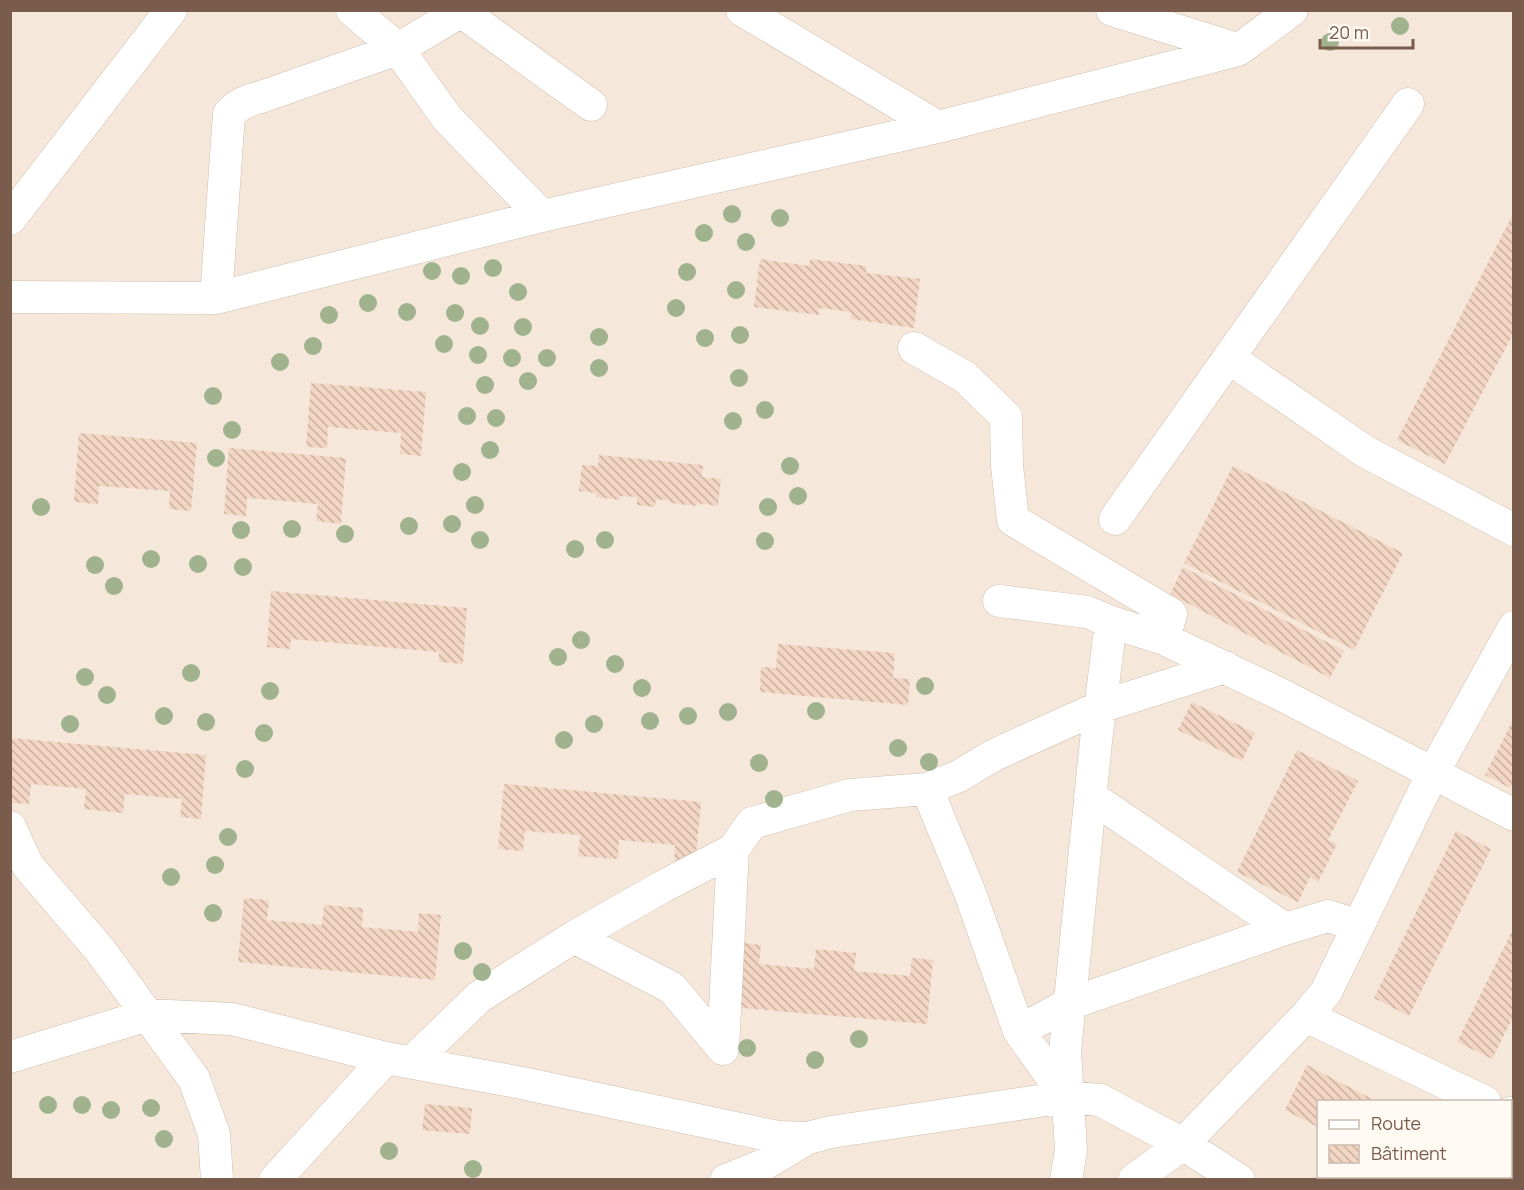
<svg xmlns="http://www.w3.org/2000/svg" width="1524" height="1190" font-family="Manrope,sans-serif">
<style>
.residential{fill:#f5e8da;fill-rule:evenodd}
.building{fill:url(#building-back-hatch)}
.lines{fill:none;stroke-linecap:round;stroke-linejoin:round}
.minor-casing{stroke:#d1beb0;stroke-width:33}
.minor{stroke:#fff;stroke-width:32}
.tree{fill:#a0b28e}
</style>
<defs>
<pattern id="building-back-hatch" width="6" height="6" patternUnits="userSpaceOnUse" patternTransform="scale(1.5)"><rect width="6" height="6" fill="#f3d5c3"/><path d="M-1 5l2 2M0 0l6 6M5-1l2 2" fill="none" stroke="#cab0a1"/></pattern>
</defs>
<rect width="100%" height="100%" fill="#fdf6ec"/>
<!-- residential -->
<path class="residential" d="M10,11H1513V1179H11ZM1318,1102H1510V1176H1318Z"/>
<!-- building -->
<path class="building" d="M1514,212V332L1445,464L1397,440Z
M760,259L809,266L810,259L867,266L866,273L920,279L914,328L851,319V312L819,308V315L754,307Z
M311,383L426,392L421,456L400,454L401,433L328,427L327,448L306,447Z
M79,433L197,443L191,511L169,509L170,491L99,486L98,504L74,502Z
M229,448L346,458L341,524L316,521L318,504L247,498L246,516L224,514Z
M599,455L703,465L702,477L721,479L718,506L697,503V506L670,503V501L656,499L655,507L637,505V497L620,496V500L596,497V493L579,491L582,465L598,466Z
M1233,466L1403,553L1354,650L1184,563Z
M1183,567L1344,651L1330,678L1170,594Z
M271,591L467,608L463,664L439,662V652L291,639L290,649L267,647Z
M778,644L895,653L893,678L910,679L908,705L760,692L761,667L776,668Z
M1192,702L1255,733L1242,761L1178,730Z
M1514,718V782L1510,788L1485,775Z
M10,738L206,755L201,819L180,817L182,799L125,794L123,813L84,809L86,789L31,784L29,804L10,803Z
M1297,750L1358,781L1328,840L1337,844L1318,882L1310,877L1298,902L1237,872Z
M504,784L701,802L695,866L674,864L675,845L619,840L618,859L578,856L580,835L525,831L523,851L498,849Z
M1456,831L1491,849L1409,1016L1374,998Z
M244,898L269,900L267,920L322,925L324,905L363,908L362,927L418,932L419,913L441,915L435,980L238,962Z
M1514,927V1015L1492,1059L1457,1042Z
M736,942L761,945L759,964L814,969L816,949L856,953L854,971L910,976L912,958L933,960L927,1024L731,1007Z
M1307,1065L1378,1102H1318V1127L1285,1110Z
M425,1104L472,1108L470,1134L422,1130Z
M1416,1176H1439L1437,1180H1422Z"/>
<g class="lines">
<!-- minor casing -->
<g class="minor-casing">
<path id="minor" d="M352,10L398,49L447,118L542,216
M742,10L938,127
M1112,10L1237,49
M462,12L591,105
M10,219L171,10
M10,297L216,298L542,216L938,127L1238,50L1292,10
M216,298L229,114C238,104 248,100 261,97L398,49L463,10
M914,348L965,377L1006,417L1007,466L1013,520L1171,614L1164,639
M1229,358L1366,452L1514,530
M1115,519L1408,104
M999,601L1087,612L1111,622L1164,639L1280,694L1514,815
M927,789L970,893L1019,1031L1066,1097
M1090,796L1285,929
M10,827L28,866L100,950L194,1079L214,1134L217,1180
M574,937L672,988L723,1049L733,850
M1306,1016L1485,1102
M1019,1031L1069,1004L1285,929L1328,916L1358,926
M10,1057L148,1015L232,1019L386,1058L522,1083L778,1137L808,1138
M412,1062L479,997L574,937L662,887L733,850L752,823L850,795L927,789L959,776L994,755L1100,707L1225,667
M1510,1113L1514,1115
M275,1180L386,1058
M726,1180L761,1166L808,1138L831,1132L1066,1097L1100,1100L1183,1144L1239,1180
M1066,1180L1071,1150L1065,1051L1096,741L1111,622
M1134,1180L1183,1144L1306,1016L1326,992L1433,773L1514,627
M1513,1180L1514,1177"/>
</g>
<!-- minor -->
<use href="#minor" class="minor"/>
</g>
<!-- trees -->
<g class="tree">
<circle cx="1400" cy="26" r="9"/>
<circle cx="1330" cy="42" r="9"/>
<circle cx="732" cy="214" r="9"/>
<circle cx="780" cy="218" r="9"/>
<circle cx="704" cy="233" r="9"/>
<circle cx="746" cy="242" r="9"/>
<circle cx="493" cy="268" r="9"/>
<circle cx="432" cy="271" r="9"/>
<circle cx="687" cy="272" r="9"/>
<circle cx="461" cy="276" r="9"/>
<circle cx="736" cy="290" r="9"/>
<circle cx="518" cy="292" r="9"/>
<circle cx="368" cy="303" r="9"/>
<circle cx="676" cy="308" r="9"/>
<circle cx="407" cy="312" r="9"/>
<circle cx="455" cy="313" r="9"/>
<circle cx="329" cy="315" r="9"/>
<circle cx="480" cy="326" r="9"/>
<circle cx="523" cy="327" r="9"/>
<circle cx="740" cy="335" r="9"/>
<circle cx="599" cy="337" r="9"/>
<circle cx="705" cy="338" r="9"/>
<circle cx="444" cy="344" r="9"/>
<circle cx="313" cy="346" r="9"/>
<circle cx="478" cy="355" r="9"/>
<circle cx="512" cy="358" r="9"/>
<circle cx="547" cy="358" r="9"/>
<circle cx="280" cy="362" r="9"/>
<circle cx="599" cy="368" r="9"/>
<circle cx="739" cy="378" r="9"/>
<circle cx="528" cy="381" r="9"/>
<circle cx="485" cy="385" r="9"/>
<circle cx="213" cy="396" r="9"/>
<circle cx="765" cy="410" r="9"/>
<circle cx="467" cy="416" r="9"/>
<circle cx="496" cy="418" r="9"/>
<circle cx="733" cy="421" r="9"/>
<circle cx="232" cy="430" r="9"/>
<circle cx="490" cy="450" r="9"/>
<circle cx="216" cy="458" r="9"/>
<circle cx="790" cy="466" r="9"/>
<circle cx="462" cy="472" r="9"/>
<circle cx="798" cy="496" r="9"/>
<circle cx="475" cy="505" r="9"/>
<circle cx="41" cy="507" r="9"/>
<circle cx="768" cy="507" r="9"/>
<circle cx="452" cy="524" r="9"/>
<circle cx="409" cy="526" r="9"/>
<circle cx="292" cy="529" r="9"/>
<circle cx="241" cy="530" r="9"/>
<circle cx="345" cy="534" r="9"/>
<circle cx="480" cy="540" r="9"/>
<circle cx="605" cy="540" r="9"/>
<circle cx="765" cy="541" r="9"/>
<circle cx="575" cy="549" r="9"/>
<circle cx="151" cy="559" r="9"/>
<circle cx="198" cy="564" r="9"/>
<circle cx="95" cy="565" r="9"/>
<circle cx="243" cy="567" r="9"/>
<circle cx="114" cy="586" r="9"/>
<circle cx="581" cy="640" r="9"/>
<circle cx="558" cy="657" r="9"/>
<circle cx="615" cy="664" r="9"/>
<circle cx="191" cy="673" r="9"/>
<circle cx="85" cy="677" r="9"/>
<circle cx="925" cy="686" r="9"/>
<circle cx="642" cy="688" r="9"/>
<circle cx="270" cy="691" r="9"/>
<circle cx="107" cy="695" r="9"/>
<circle cx="816" cy="711" r="9"/>
<circle cx="728" cy="712" r="9"/>
<circle cx="164" cy="716" r="9"/>
<circle cx="688" cy="716" r="9"/>
<circle cx="650" cy="721" r="9"/>
<circle cx="206" cy="722" r="9"/>
<circle cx="70" cy="724" r="9"/>
<circle cx="594" cy="724" r="9"/>
<circle cx="264" cy="733" r="9"/>
<circle cx="564" cy="740" r="9"/>
<circle cx="898" cy="748" r="9"/>
<circle cx="929" cy="762" r="9"/>
<circle cx="759" cy="763" r="9"/>
<circle cx="245" cy="769" r="9"/>
<circle cx="774" cy="799" r="9"/>
<circle cx="228" cy="837" r="9"/>
<circle cx="215" cy="865" r="9"/>
<circle cx="171" cy="877" r="9"/>
<circle cx="213" cy="913" r="9"/>
<circle cx="463" cy="951" r="9"/>
<circle cx="482" cy="972" r="9"/>
<circle cx="859" cy="1039" r="9"/>
<circle cx="747" cy="1048" r="9"/>
<circle cx="815" cy="1060" r="9"/>
<circle cx="48" cy="1105" r="9"/>
<circle cx="82" cy="1105" r="9"/>
<circle cx="151" cy="1108" r="9"/>
<circle cx="111" cy="1110" r="9"/>
<circle cx="164" cy="1139" r="9"/>
<circle cx="389" cy="1151" r="9"/>
<circle cx="473" cy="1169" r="9"/>
</g>
<!-- border -->
<rect width="1524" height="1190" fill="none" stroke="#7a5c4d" stroke-width="24"/>
<!-- legend -->
<rect x="1317" y="1100" width="195" height="78" fill="#fffaf3" stroke="#cabbb1" stroke-width="1.5"/>
<rect x="1329" y="1120" width="30" height="9" fill="#ffffff" stroke="#cabbb1" stroke-width="1.5"/>
<text x="1371" y="1130" font-size="18" fill="#7a5c4d">Route</text>
<rect x="1329" y="1145" width="30" height="18" fill="url(#building-back-hatch)" stroke="#cabbb1" stroke-width="1.5"/>
<text x="1371" y="1160" font-size="18" fill="#7a5c4d">Bâtiment</text>
<!-- scale -->
<path d="M1320 39v9h93v-9" fill="none" stroke="#7a5c4d" stroke-width="3"/>
<text x="1329" y="39" font-size="18" fill="#7a5c4d" stroke="#fffaf3" stroke-width="4.5" paint-order="stroke">20 m</text>
</svg>
